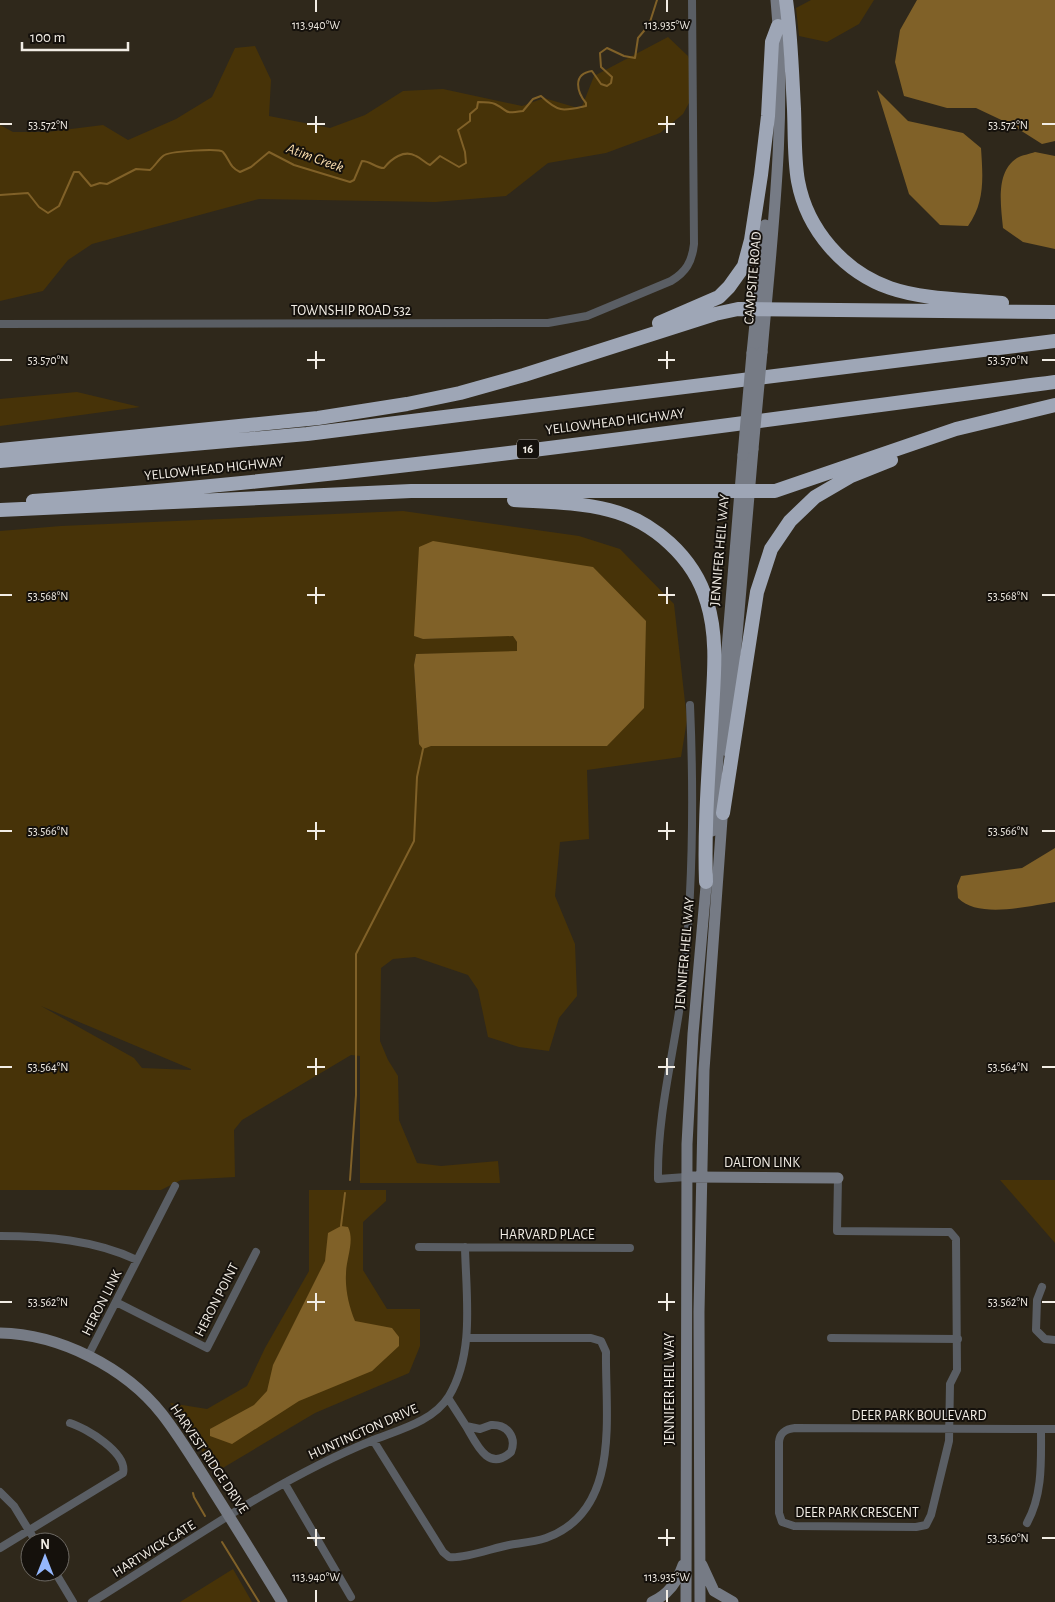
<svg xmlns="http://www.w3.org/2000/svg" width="1055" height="1602" font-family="'Alegreya Sans',sans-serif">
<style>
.green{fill:#473308;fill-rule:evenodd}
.water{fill:#806128}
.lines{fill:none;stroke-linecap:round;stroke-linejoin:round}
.stream{stroke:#806128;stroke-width:2}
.street{stroke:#5a5e64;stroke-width:8}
.secondary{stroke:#767b85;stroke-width:11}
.highway{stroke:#9ea6b6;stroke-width:14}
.secondary-bridge{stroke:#767b85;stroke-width:11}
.ticks{fill:none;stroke:#f2ede5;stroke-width:2}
.labels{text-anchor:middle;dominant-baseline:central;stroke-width:4;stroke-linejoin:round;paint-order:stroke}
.shield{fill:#15110c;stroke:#b0aba4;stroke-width:1}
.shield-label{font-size:12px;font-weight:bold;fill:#f2ede5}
.street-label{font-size:14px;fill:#f2ede5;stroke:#15110c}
.water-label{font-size:15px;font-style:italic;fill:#f8dcad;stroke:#15110c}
.ticks-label{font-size:12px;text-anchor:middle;fill:#f2ede5;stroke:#15110c;stroke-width:4;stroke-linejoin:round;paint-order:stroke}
</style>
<rect width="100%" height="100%" fill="#2f281b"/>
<!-- green -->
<path class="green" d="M811,0H874L859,24L827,42L799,36L796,8Z
M668,37L688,56L695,77V92L683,114L660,133L606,153L548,163L506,196L435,202L259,199L92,244L68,260L43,291L0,301V125L13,132H47L103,125L128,140L176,119L212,97L235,48L255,46L271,80L269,116L330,128L365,115L403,91L443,89L522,106L544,98L581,109L594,76Z
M77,392L140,407L0,426V399Z
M403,511L579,536L620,549L674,604L687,720L681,757L587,770L589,839L560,842L555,896L575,944L577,996L559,1018L549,1051L519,1047L488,1037L478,990L468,975L415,957L393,959L381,968L380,1041L388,1060L398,1076L399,1120L417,1163L441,1166L498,1161L500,1183H360V1056L351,1055L242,1120L234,1130L235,1177L181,1180L161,1190H0V531L61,526ZM646,621L607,746H431L419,744L414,665L416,654L504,653L517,651V642L513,635L424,639L414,636ZM41,1006L191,1069V1070L142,1068L134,1058Z
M1000,1180H1055V1243Z
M309,1190H386V1201L363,1222V1270L387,1309H420V1346L409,1373L315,1413L216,1472L170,1403L207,1409L247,1386L265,1348L309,1271Z
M233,1569L252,1602H180Z"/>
<!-- water -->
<path class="water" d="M917,0H1055V141L1042,144L1012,125L976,108H947L904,96L895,62L900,30Z
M877,90L908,121L963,133L981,148C983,178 985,202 968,226L940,225L909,194Z
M1035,152L1055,156V249L1023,242L1003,228C1001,206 995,172 1017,158C1022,155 1030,154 1035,152Z
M433,541L593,567L646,621L644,708L607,746H431L423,749L419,744L414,665L416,654L517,651V642L513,636L423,639L414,636L419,547Z
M1055,848V902C1029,906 978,919 958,898L957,886L961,876L1022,868Z
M341,1226L348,1227C355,1241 346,1259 346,1274C345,1289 349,1307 355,1321L392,1328L399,1337V1346L372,1371L299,1401L232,1444L210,1436V1429L254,1405L267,1391L273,1365L325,1261L328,1233Z"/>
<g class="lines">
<!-- stream -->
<path class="stream" d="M0,195L28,193L39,207L48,213L59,206L74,172H79L91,186L100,183L107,184L136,169L150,170C155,166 158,160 163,156C168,151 220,148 223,152C230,160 229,167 240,172L251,167L269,152L294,165L350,182L354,180L362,161C371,161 375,168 384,168C391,159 404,149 416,156C421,158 425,163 430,165L440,156L459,167L466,163L465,152L458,130L470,121V114L477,108L478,102C483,102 491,102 495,104C511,112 502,114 523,111L533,99L541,96C559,113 563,111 586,106V103C577,92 572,74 592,71L601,84L607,86L611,83L612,77L601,67L600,53L607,48L624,56L635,58L638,38L649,25L657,0
M350,1180L356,1095V954L414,841L417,777L423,749
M341,1226L345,1193
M193,1493L194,1497L205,1516
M222,1542L259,1602"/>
<!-- street -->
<path class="street" d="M0,324L548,323L587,316L671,281C686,272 692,262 694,244L692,0
M686,1177L658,1179C657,1112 675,1050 683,984C693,891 694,798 690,705
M838,1178L837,1231L945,1232H950L956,1239L957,1370L950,1384L949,1441L931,1515L926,1525L916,1527L794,1526L782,1522L779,1513V1442C780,1432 786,1429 795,1428L1041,1429H1055
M0,1236C46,1236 95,1240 137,1260
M419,1247L630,1248
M1042,1287L1037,1300L1036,1330L1045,1339L1055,1340
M116,1302L207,1348L256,1252
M831,1338L958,1339
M88,1356L175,1186
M448,1398L466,1426
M491,1425C507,1424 517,1437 511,1452C488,1473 476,1443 466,1426L480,1429Z
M373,1440L443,1552L449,1557C464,1559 493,1548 509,1545C521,1543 534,1542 546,1538C622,1511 605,1415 606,1352L601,1341L591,1338H467
M285,1484L351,1597
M0,1492L14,1506L36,1542
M1027,1523C1043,1494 1041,1461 1041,1429
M0,1548L123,1473C128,1453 86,1428 70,1423
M55,1572L73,1602
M92,1602C183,1546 273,1481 371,1441C398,1430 433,1422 449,1396C475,1352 466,1296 465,1247"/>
<!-- secondary -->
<path class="secondary" d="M762,352C772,235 787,118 776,0
M752,353L765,225
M727,751L753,449
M712,831L743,455
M693,1177L838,1178
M0,1333C59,1334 125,1367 162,1414C180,1437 196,1464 212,1489C236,1527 259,1564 282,1602
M702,1565L714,1591L733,1602
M652,1602C669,1594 677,1582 683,1565
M686,1602L687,1144L693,1034L707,875
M700,1602L699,1312L704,1070L723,805"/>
<!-- highway -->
<path class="highway" d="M786,0C791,36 792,73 794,109C795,133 794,158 798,181C807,230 844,272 890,288C925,300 965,299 1002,303
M659,323L719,297L729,287L744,266L751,240L761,175L768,116L772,42L778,26
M0,450L318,418L407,404L460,393L524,375L715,314L738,309L1055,312
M0,461L307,434L1055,341
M514,500C545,502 578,502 609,510C653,521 694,557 707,602C718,637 714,675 712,711C709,768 704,825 706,882
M33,501C375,476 715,426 1055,382
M0,510L411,491H775L956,429L1055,405
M723,813L757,592L771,549L790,521L815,497L851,476L891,460"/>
<!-- secondary-bridge -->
<path class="secondary-bridge" d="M753,449L762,352
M743,455L752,353"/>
</g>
<!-- ticks -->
<path class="ticks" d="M316,0V12M667,0V12M316,116V133M667,116V133M0,124H12M307,124H325M658,124H675M1042,124H1055M316,351V369M667,351V369M0,360H12M307,360H325M658,360H675M1042,360H1055M316,587V604M667,587V604M0,595H12M307,595H325M658,595H675M1042,595H1055M316,822V840M667,822V840M0,831H12M307,831H325M658,831H675M1042,831H1055M316,1058V1075M667,1058V1075M0,1067H12M307,1067H325M658,1067H675M1042,1067H1055M316,1293V1311M667,1293V1311M0,1302H12M307,1302H325M658,1302H675M1042,1302H1055M316,1529V1546M667,1529V1546M307,1538H325M658,1538H675M1042,1538H1055M316,1590V1602M667,1590V1602"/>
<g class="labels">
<!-- shield labels -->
<rect class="shield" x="517" y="439.5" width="22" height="19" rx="4"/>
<g class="shield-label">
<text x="528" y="449">16</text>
</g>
<!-- street labels -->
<g class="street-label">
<text transform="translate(753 278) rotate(-85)">CAMPSITE ROAD</text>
<text x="351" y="311">TOWNSHIP ROAD 532</text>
<text transform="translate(615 422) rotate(-7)">YELLOWHEAD HIGHWAY</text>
<text transform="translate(214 469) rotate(-6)">YELLOWHEAD HIGHWAY</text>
<text transform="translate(720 550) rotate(-85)">JENNIFER HEIL WAY</text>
<text transform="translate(685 953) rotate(-85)">JENNIFER HEIL WAY</text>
<text x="762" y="1163">DALTON LINK</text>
<text x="547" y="1235">HARVARD PLACE</text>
<text transform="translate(217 1300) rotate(-63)">HERON POINT</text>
<text transform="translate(102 1303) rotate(-63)">HERON LINK</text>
<text transform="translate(670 1389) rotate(-90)">JENNIFER HEIL WAY</text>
<text x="919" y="1416">DEER PARK BOULEVARD</text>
<text transform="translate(363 1432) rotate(-24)">HUNTINGTON DRIVE</text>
<text transform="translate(209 1459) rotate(56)">HARVEST RIDGE DRIVE</text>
<text x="857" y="1513">DEER PARK CRESCENT</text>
<text transform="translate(154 1549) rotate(-32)">HARTWICK GATE</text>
</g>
<!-- water labels -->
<g class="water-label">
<text transform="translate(315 158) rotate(20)">Atim Creek</text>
</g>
</g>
<g class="ticks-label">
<text x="316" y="29">113.940°W</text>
<text x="667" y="29">113.935°W</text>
<text x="48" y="129">53.572°N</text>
<text x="1008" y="129">53.572°N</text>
<text x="48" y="364">53.570°N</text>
<text x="1008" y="364">53.570°N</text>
<text x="48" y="600">53.568°N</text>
<text x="1008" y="600">53.568°N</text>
<text x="48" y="835">53.566°N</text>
<text x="1008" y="835">53.566°N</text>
<text x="48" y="1071">53.564°N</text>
<text x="1008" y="1071">53.564°N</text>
<text x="48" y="1306">53.562°N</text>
<text x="1008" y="1306">53.562°N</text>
<text x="1008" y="1542">53.560°N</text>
<text x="316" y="1581">113.940°W</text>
<text x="667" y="1581">113.935°W</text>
</g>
<!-- north arrow -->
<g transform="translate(45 1557)"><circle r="24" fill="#15110c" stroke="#6d6963"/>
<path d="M0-4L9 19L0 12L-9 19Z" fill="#94b7fd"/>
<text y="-8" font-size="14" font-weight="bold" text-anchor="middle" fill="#f2ede5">N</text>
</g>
<!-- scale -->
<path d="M22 42v8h106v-8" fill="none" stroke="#f2ede5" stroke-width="2.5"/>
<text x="30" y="42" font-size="15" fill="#f2ede5" stroke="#15110c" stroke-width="4" paint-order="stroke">100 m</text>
</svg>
